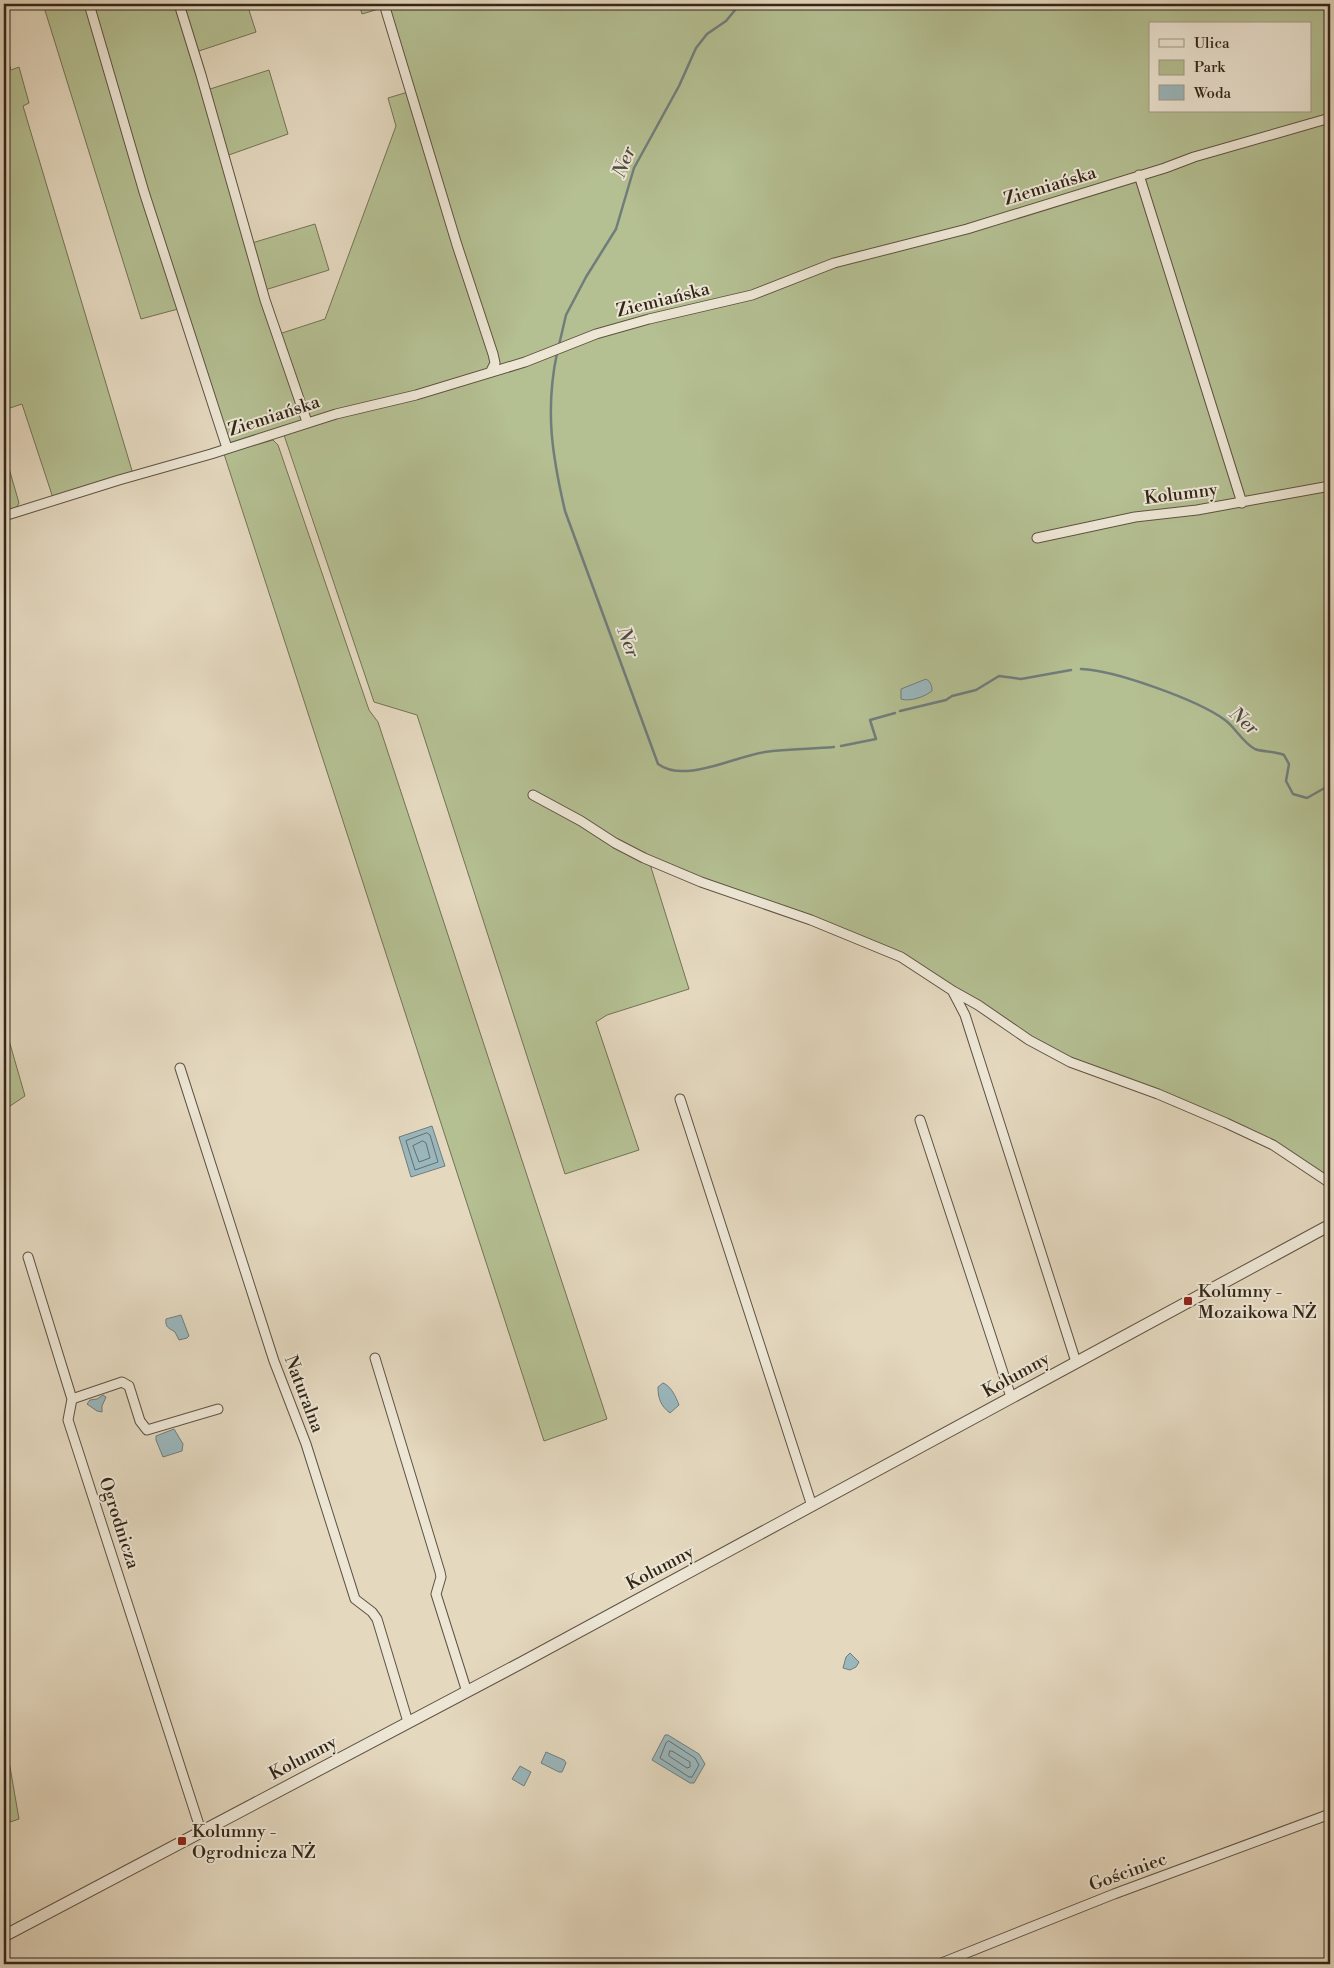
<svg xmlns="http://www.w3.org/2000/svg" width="1334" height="1968" font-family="'Libre Bodoni',serif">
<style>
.green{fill:#b4bf92;stroke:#747255;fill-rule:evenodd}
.water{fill:#9ab7bd;stroke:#717d7b}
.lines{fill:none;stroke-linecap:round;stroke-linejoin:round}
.shore{stroke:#666e6a;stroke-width:1}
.stream{stroke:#717d7b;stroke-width:2.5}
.minor-casing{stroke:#5f5242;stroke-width:11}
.tertiary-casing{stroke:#5f5242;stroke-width:13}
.minor{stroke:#ede6d5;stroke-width:9}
.tertiary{stroke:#ede6d5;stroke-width:11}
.poi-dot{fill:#8f2418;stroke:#ede6d5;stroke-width:2}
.labels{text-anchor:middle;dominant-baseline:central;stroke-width:4;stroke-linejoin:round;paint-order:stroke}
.street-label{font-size:18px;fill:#332618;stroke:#ede6d5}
.poi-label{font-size:18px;fill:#332618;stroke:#ede6d5;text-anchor:start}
.water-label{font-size:19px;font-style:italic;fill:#4d4a41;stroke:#ede6d5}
</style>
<rect width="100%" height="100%" fill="#e4d8bf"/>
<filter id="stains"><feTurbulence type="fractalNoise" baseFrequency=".004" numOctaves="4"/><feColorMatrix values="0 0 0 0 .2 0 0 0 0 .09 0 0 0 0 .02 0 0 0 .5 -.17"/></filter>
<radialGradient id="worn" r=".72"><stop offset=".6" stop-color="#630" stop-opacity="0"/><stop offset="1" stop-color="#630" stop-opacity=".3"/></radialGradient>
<!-- green -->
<path class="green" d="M43,4H176L279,334L325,319L396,126L388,98L408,92L386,4H1330V1180L1288,1152L1058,1053L912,963L649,861L689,989L607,1015L596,1022L639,1150L565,1174L417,715L374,702L283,432L286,425L223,446L178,309L141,319ZM1150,24H1310V111H1150Z
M181,4H247L256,32L196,52Z
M359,4H381L382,8L362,14Z
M4,46L11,70L19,67L29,103L23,106L133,474L53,498L22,404L4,410Z
M269,70L288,134L226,156L207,90Z
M315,224L329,270L265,290L252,243Z
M273,440L278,445L369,710L378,722L607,1419L544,1441L224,454Z
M4,451L19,503L17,507L4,513Z
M4,1023L25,1096L4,1110Z
M4,1649L8,1673L6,1744L19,1819L4,1824Z"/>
<!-- water -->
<path class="water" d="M926,679C931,682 932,686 932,691C924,697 910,702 901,699V689Z
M432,1126L445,1166L411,1177L399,1137Z
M181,1315L189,1336L187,1338L179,1340L175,1332C169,1328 165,1328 166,1319Z
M663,1383C671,1386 676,1397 679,1405L670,1413C661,1406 658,1399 658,1387Z
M103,1395L106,1397L102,1406V1412L97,1411L87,1404L90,1400L97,1399Z
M174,1429L183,1444L182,1451L163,1457L156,1440V1436Z
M850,1653L859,1662L856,1667L850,1670L843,1668L846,1657Z
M665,1735H668L699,1754L705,1764L694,1783H690L652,1760Z
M546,1752L564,1760L566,1763L562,1772H559L541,1763Z
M520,1766L531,1772L524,1786L512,1779Z"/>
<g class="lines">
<!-- shore -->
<path class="shore" d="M427,1133L430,1135L438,1162L415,1170L406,1141Z
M423,1141L426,1143L430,1158L419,1162L413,1146Z
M669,1741L695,1758L699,1765L692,1777H689L660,1758L666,1743Z
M670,1751H672L690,1762V1767L687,1768L669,1756Z"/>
<!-- stream -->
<path class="stream" d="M559,345L566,315L586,277L616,229L634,168L679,86L696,48L707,34L726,21L740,4
M557,353C545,410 552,455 565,511L658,764C685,784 735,756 765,752C788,749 811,749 834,747
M1081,669C1114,670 1198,700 1225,720C1235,727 1243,743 1255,749C1262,752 1274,751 1284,755L1289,764L1286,781L1293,794L1307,798L1330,785
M900,711L946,700L952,696L976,690L999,676L1021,679L1071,670
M841,746L876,739L870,720L895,713"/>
<!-- minor casing -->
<g class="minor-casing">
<path id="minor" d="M89,4L144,192L227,448
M179,4L201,75L265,300L307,422
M384,4L457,245L493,354L495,363L491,371
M1139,175L1242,503
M4,516L119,480L211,454L336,414L416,395L525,362L596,334L649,319L752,295L834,263L967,229L1165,168L1194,157L1330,118
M1037,538L1135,517L1197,510L1330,486
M533,795L581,821L615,843L644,858L701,882L811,920L901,957L953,991L978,1005L1029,1040L1070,1062L1158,1094L1226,1123L1273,1145L1330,1183
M953,992L965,1015L1076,1362
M180,1068L274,1361L306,1444L355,1599L372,1612L377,1619L408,1722
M680,1099L812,1506
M920,1120L1011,1397
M28,1257L72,1399L68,1420L201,1831
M375,1358L440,1572L441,1577L436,1594L467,1692
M72,1399L122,1382L129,1386L140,1421L147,1430L218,1409
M939,1964L1114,1894L1330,1814"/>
</g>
<!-- tertiary casing -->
<g class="tertiary-casing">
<path id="tertiary" d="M4,1936L521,1663L1330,1225"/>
</g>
<!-- minor -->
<use href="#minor" class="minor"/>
<!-- tertiary -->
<use href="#tertiary" class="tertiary"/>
</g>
<!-- markers -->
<g class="poi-dot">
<rect x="1183" y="1296" width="10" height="10" rx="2.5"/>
<rect x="177" y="1836" width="10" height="10" rx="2.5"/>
</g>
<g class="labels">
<!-- street labels -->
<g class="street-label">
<text transform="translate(1050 186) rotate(-17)">Ziemiańska</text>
<text transform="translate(663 300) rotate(-14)">Ziemiańska</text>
<text transform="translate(274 416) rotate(-18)">Ziemiańska</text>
<text transform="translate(1181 494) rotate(-7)">Kolumny</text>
<text transform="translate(1016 1375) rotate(-29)">Kolumny</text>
<text transform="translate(304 1394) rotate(69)">Naturalna</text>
<text transform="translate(119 1523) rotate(72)">Ogrodnicza</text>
<text transform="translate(660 1568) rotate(-28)">Kolumny</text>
<text transform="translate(303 1758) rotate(-28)">Kolumny</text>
<text transform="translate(1128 1872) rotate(-20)">Gościniec</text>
</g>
<!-- poi labels -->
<g class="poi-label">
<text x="1198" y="1291">Kolumny -<tspan x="1198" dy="21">Mozaikowa NŻ</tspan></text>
<text x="192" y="1831">Kolumny -<tspan x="192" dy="21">Ogrodnicza NŻ</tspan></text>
</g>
<!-- water labels -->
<g class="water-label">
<text transform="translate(624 162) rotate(-68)">Ner</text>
<text transform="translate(628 642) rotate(70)">Ner</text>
<text transform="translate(1244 721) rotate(41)">Ner</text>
</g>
</g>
<!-- margin -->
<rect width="1334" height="1968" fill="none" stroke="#e4d8bf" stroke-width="20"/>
<rect x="5" y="5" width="1324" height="1958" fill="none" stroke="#332618" stroke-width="2.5"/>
<rect x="10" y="10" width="1314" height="1948" fill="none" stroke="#332618"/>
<!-- legend -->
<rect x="1149" y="22" width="162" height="90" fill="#ede6d5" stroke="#a39989"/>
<rect x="1159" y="39" width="25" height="8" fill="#ede6d5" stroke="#a39989"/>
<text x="1194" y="48" font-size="15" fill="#332618">Ulica</text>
<rect x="1159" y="60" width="25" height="15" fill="#b4bf92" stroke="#a39989"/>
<text x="1194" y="72" font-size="15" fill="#332618">Park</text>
<rect x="1159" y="85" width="25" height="15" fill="#9ab7bd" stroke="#a39989"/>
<text x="1194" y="98" font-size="15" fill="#332618">Woda</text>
<rect width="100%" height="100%" filter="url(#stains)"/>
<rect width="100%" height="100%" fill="url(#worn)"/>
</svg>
